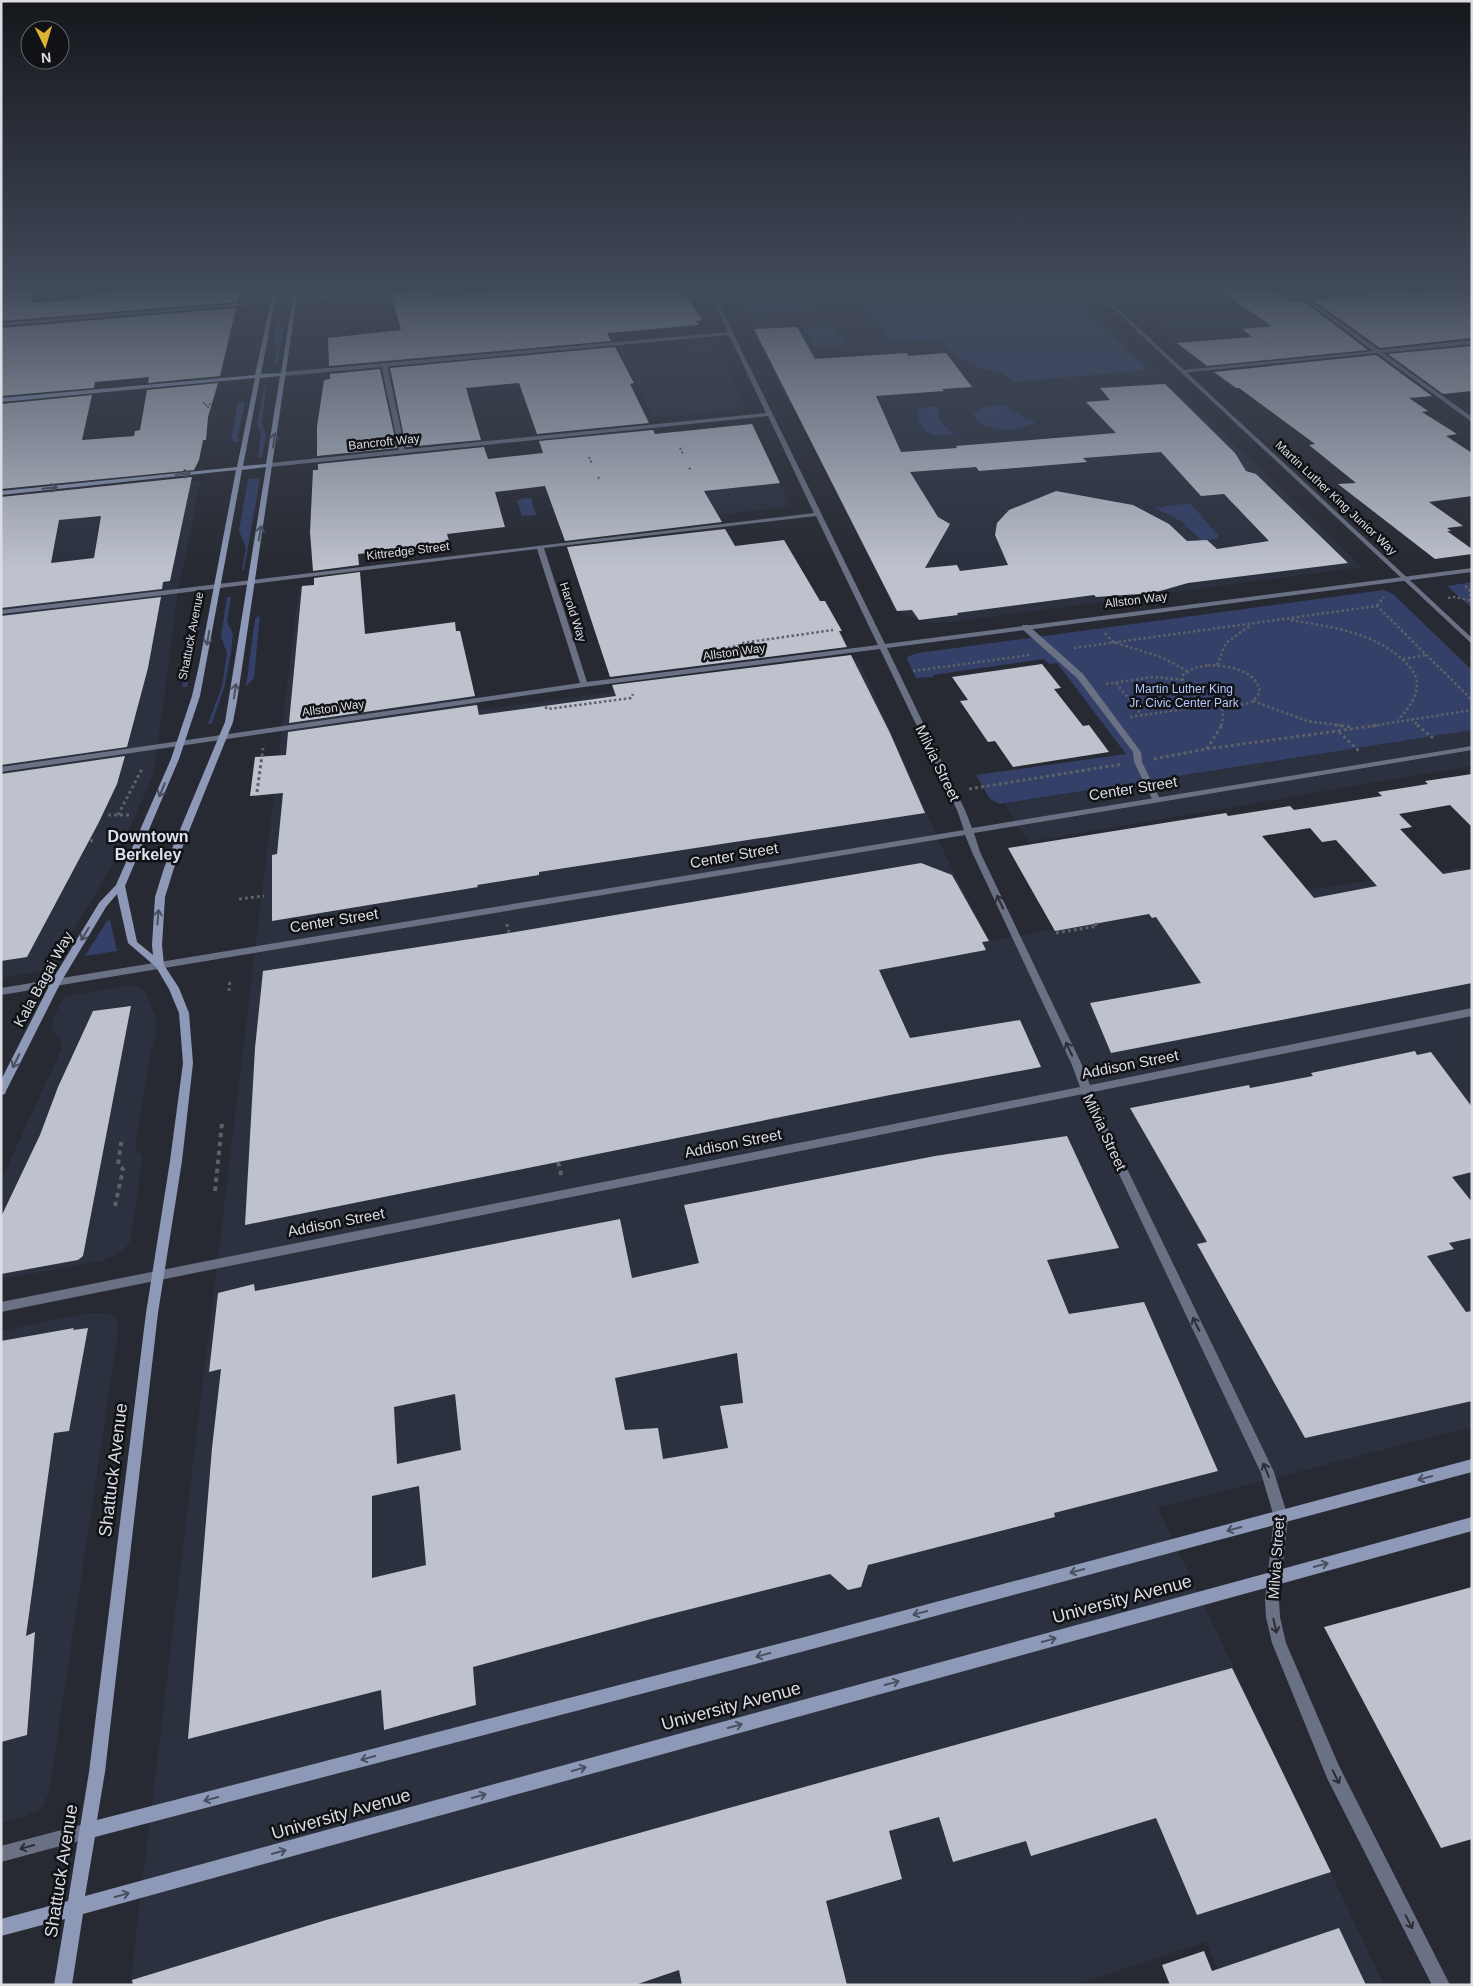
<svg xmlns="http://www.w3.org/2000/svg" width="1473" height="1986" font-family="Helvetica,sans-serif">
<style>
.built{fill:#2c313f}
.green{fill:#344067}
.building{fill:#bdc2cd;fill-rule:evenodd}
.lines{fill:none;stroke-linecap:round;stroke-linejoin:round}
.path-far3{stroke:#5d6067;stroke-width:2;stroke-dasharray:2 2;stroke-linecap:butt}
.path-far2{stroke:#5d6067;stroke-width:2.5;stroke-dasharray:2.5 2.5;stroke-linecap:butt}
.path-far1{stroke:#5d6067;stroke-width:3;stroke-dasharray:3 3;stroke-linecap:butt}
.path{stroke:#5d6067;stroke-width:4;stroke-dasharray:4.5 4.5;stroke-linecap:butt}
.service{fill:#6a7184;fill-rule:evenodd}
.minor{fill:#6a7184;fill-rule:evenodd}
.tertiary{fill:#6a7184;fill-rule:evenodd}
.secondary{fill:#8e99b7;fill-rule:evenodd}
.oneway{stroke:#494f5e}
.oneway2{stroke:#2c2e37}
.labels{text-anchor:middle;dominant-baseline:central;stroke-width:5;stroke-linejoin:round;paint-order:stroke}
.far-street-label{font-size:12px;fill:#dbdde3;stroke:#111216}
.far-park-label{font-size:12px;fill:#b5c8fe;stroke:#111216}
.street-label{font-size:15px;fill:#dbdde3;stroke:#111216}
.neighbourhood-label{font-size:16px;font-weight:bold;fill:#dee2ee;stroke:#111216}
.near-street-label{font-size:18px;fill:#dbdde3;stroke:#111216}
</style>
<rect width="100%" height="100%" fill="#272a32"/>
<!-- built -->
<path class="built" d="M730,290H1073L1362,567L952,622L931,623L904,615L894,608L798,416L788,400Z
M1117,290H1197L1209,300L1280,293L1353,347L1199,363Z
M1312,290H1389L1409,303L1340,310Z
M707,344L717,346L745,409L654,418L621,352Z
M753,423L790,506L718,515L696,473L708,440L702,429Z
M200,481L178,592L154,773L115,861L50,970L1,978V502Z
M361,579L366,634L455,622L456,631H460L479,710L858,658L948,861L989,941L1149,912L1460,868L1472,880V1427L1158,1508L1384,1985H1225L1206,1942L1074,1985H130L299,587Z
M1472,730V766L1028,842L1005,804Z
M130,985L139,987L144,990L157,1020L155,1041L151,1052L135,1148L143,1157L130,1242L121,1253L99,1262L1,1279V1180L62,1048L61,1041L51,1029L53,1018L65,996Z
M88,1313H108L117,1319L118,1332L49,1794L40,1809L26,1816L1,1823V1331Z"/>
<!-- green -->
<path class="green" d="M736,290H848C822,313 781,313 748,315Z
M899,290H1064L1148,370L1014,382C1001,369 994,373 978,367C961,360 950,352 938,340L890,343L856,294Z
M278,308H280L278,322L283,329L277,365H274L277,349L273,340Z
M834,326L846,345L815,347L803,328Z
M264,385H266L262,424L266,434L262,457H258L261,432L257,426Z
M243,401L245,402L237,438L240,440L235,443L231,440L238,403Z
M1007,405V409L1011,410L1025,417L1023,419L1036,421C1023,433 981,433 973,415L975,412L987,406Z
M924,407H939C935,420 945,427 955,434C949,434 940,436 934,435C923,432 915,419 919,409Z
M260,478L244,570H242L246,547L239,531L248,479Z
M525,498H531L536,515L522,516L517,500Z
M1190,503L1218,535V538L1202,541L1181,521L1155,508Z
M1472,582V608L1447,586Z
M1384,590L1393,594L1472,670V730L1000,804L990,799L976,775L1126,754L1057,663L1049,664L1044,659L933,675L934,677L916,678L907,659L909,656L918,653Z
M227,597H231L227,621L233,634L231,652L225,685L212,723L208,724L222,686L227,653L221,636Z
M260,615L254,678L246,687L255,619Z
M197,624H200L187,687H182Z
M110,920L117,951L85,956L107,921Z"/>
<!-- building -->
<path class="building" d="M1,290H36L32,303L81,299L82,295L134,290H240L237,302L1,321Z
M423,290H435L436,296L525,290H681L702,320L696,321L699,325L607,333L611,341L329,366L328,338L401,330L391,294L421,292Z
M1218,290H1272L1291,302L1303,301L1368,350L1207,366L1177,343L1252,337L1242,329L1272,326Z
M1357,290H1403L1408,293L1461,290L1472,296V338L1380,348L1313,300L1365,295Z
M236,308L220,376L148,383L149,377L117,380L95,382L94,388L1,396V328Z
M797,327L815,359L907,353L908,356L946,353L972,387L942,389L944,391L876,396L901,452L957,448L956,446L1116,433L1086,402L1110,400L1100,388L1165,384L1235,453L1246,471L1256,474L1348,563L1188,583L1160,591L1140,594L1096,597L1094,595L957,613L958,615L919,620L912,610L897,611L754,329ZM1161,452L1201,496L1224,494L1269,541L1217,549L1207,540L1187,541L1169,524L1133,505L1056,491L1009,510L997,523L995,535L1008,565L960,571L957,565L925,568L950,524L938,517L910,472L976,467L979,471L1087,462L1083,458Z
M1472,346V391L1443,394L1388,354Z
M615,347L634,383L630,384L649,423L537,434L519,383L466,388L481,440L406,447L390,368Z
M1376,355L1432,396L1409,398L1428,411L1422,412L1457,434L1446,436L1472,453V496L1429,502L1463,526L1447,528L1451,531H1447L1472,549V554L1435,559L1338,484L1356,483L1309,445L1315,444L1239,388H1236L1214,372Z
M380,369L397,448L317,456V427L324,380L330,379V374Z
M218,383L208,417L206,440H203L199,460L194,470L1,489V404L92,395L82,440L134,436L135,431L140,430L147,390Z
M752,424L780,483L704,491L722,522L565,541L545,486L495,492L505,527L447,534L450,544L358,554L359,565L313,571L310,532L313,470H318V464L484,447L488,459L543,453L539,441L653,430L655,434Z
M192,477L170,581L163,582L162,589L1,608V497ZM101,516L94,558L51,563L59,520Z
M725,529L735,546L784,540L820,601H825L842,631H839L847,647L610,677L567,547Z
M360,572L365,634L455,622L456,631H460L475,696L289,723L302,586L314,585V578Z
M161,597L148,668L127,747L1,765V616Z
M851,655L890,733L925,813L539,872V875L477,885L478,887L272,921V855L277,854L283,793L250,796L255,757L286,755L288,732L477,705L479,715L523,709L616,696L612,685Z
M1042,664L1061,688L1054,689L1083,726L1089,725L1109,752L1013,767L995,741L988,742L960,701L968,700L952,677Z
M125,756L117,784L99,822L27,957L1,961V774Z
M1472,774V827L1450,805L1399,814L1412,827L1400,829L1443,874L1472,869V983L1111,1053L1090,1003L1201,983L1156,917L1152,918L1149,914L1055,931L1008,848L1226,813L1228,816L1290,806L1294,810L1382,796L1378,792L1428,784L1425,781ZM1310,828L1322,842L1336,840L1377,886L1314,898L1262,836Z
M921,863L952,875L989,941L982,942L986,950L879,970L910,1038L1020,1020L1041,1067L890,1095L245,1225L255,1048L263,971L509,933Z
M131,1006L83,1256L78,1260L1,1274V1217L40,1135L58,1087L93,1011Z
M1415,1051L1417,1055L1431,1052L1472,1107V1172L1452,1177L1472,1202V1238L1449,1243L1454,1249L1427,1256L1466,1312L1472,1311V1401L1305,1438L1197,1244L1207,1242L1130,1108L1249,1085L1250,1088L1313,1076L1311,1073Z
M1067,1136L1119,1248L1047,1260L1069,1314L1144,1302L1218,1471L1054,1513L1055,1517L868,1565L861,1587L848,1590L830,1574L651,1619L473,1667L476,1705L384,1730L381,1690L188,1739L212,1448L221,1369L209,1372L218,1293L254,1284L255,1291L620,1219L632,1278L699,1263L684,1205L935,1156ZM737,1353L743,1403L720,1406L728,1448L663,1459L658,1428L625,1430L615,1378ZM455,1394L461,1450L397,1464L394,1407ZM419,1486L426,1565L372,1578V1496Z
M74,1328L73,1330L88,1328L69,1431L54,1433L26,1636L35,1632L27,1735L1,1742V1341Z
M1472,1587V1839L1441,1848L1324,1627Z
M1232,1668L1331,1872L1197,1915L1156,1818L1031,1856L1026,1841L953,1862L939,1817L889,1831L902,1879L826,1901L847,1985H682L679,1970L635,1985H133L132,1980L326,1920Z
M1339,1928L1366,1985H1170L1162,1965L1204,1951L1212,1971Z"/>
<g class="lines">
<!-- path-far3 -->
<path class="path-far3" d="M203,403H206V407H209L211,401
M680,448L683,454
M589,457L592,464
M689,468L691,470
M598,477L600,480"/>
<!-- path-far2 -->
<path class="path-far2" d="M1465,586L1469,589L1471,601
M1448,598L1455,597L1472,601
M1377,606L1384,597
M1291,620C1331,627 1374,632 1404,661C1410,667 1417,674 1417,684C1417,698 1407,710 1398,720
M1105,633L1113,642L1161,657L1187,671
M742,643L833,630
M1074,648L1377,606L1472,700
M723,649L744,644
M1403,659L1426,655
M1208,665C1228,666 1256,669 1260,692C1258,695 1255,699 1253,701C1235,712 1178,701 1183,675L1194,668Z
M1217,665L1226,643L1251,625
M913,671L1030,655
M1116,683L1142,715
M1106,684L1153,677L1182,680
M1253,701L1307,721L1344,726
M545,707L548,709L631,698L633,694
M1130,717L1185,709L1201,700
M1411,719L1419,726
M1221,726L1223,717L1222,705
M1372,726L1472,710"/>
<!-- path-far1 -->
<path class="path-far1" d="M1335,725L1353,727
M1417,725L1433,738
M1339,732L1360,752
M1207,749L1222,725
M1154,759L1206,749L1380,725
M969,789L1123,764
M257,792L263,748
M108,815H130
M118,815L143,767
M90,841L95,840
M239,899L264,896
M507,924L509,933
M1056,933L1097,926L1094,922
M229,991L230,979"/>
<!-- path -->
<path class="path" d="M558,1162L562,1178
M215,1191L222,1123
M115,1206L123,1169L118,1164L122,1137"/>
<!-- service -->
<path class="service" d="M384,362L387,364L403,439L405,451L402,453L399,451L381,364Z
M1022,625H1028L1083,674L1141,752L1142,762L1160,799L1159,801H1153L1152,799L1134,762L1133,752L1077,678L1022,629Z"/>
<!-- minor -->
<path class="minor" d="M402,290H421L1,326V323Z
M708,290H712L885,644L1472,568V572L887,648L965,810L972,828L1472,746V750L974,833L980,852L1082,1065L1090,1085L1472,1008V1016L1093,1092L1100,1113L1274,1472L1288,1517L1279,1600L1280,1617L1286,1643L1339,1766L1450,1985H1432L1327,1778L1272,1643L1266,1617L1265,1600L1274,1517L1261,1473L1090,1113L1083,1094L1,1312V1302L1080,1087L1072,1065L972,852L965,835L1,995V988L964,830L957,810L880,649L584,687L1,772V767L580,683L537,549C359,570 180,594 1,614V610L814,513L768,416L270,467L267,465L270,463L766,413L729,335L284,376L281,374L284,372L728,332ZM816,516L878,645L587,682L544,548Z
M1291,290H1296L1379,350L1472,340V344L1383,353L1472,417V422L1377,353L1181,373V371L1183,370L1373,351Z"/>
<!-- tertiary -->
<path class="tertiary" d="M1093,290H1098L1472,638V644Z
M88,1823L94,1825L96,1831L94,1837L1,1862V1846Z"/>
<!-- secondary -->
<path class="secondary" d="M273,290H277L261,374L281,373L294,290H298L237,701L233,722L174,868L165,897L162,945L164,965L179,988L189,1013L193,1063L182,1161L158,1313L105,1772L97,1820L801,1638L1472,1459V1472L801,1652L95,1837L85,1896L1472,1517V1531L83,1914L72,1985H54L65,1919L1,1936V1919L68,1901L89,1772L146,1313L170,1161L183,1063L179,1013L169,989L156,967L128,943L117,894L106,907L61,982L6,1091L5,1094L1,1095V1080L51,982L99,903L116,885L171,759L192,696L199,665L236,470L1,495V491L237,467L255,378L1,402V398L255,375ZM280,376L266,464L243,466L260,378ZM266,467L225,722L164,868L155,897L152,945L153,955L137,942L125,886L179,759L200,696L242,470Z"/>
</g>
<!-- one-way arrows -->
<defs><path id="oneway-shaft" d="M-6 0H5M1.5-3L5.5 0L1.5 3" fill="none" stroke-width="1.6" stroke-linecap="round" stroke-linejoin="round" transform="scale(1.25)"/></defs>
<g class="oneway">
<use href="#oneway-shaft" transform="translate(274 440) rotate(-82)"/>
<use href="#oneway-shaft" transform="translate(183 474) rotate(-6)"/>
<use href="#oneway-shaft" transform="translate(50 488) rotate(-6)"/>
<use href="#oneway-shaft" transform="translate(260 533) rotate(-81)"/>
<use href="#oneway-shaft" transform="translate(208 638) rotate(100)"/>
<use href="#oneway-shaft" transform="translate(235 691) rotate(-82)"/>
<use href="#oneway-shaft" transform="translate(162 790) rotate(113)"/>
<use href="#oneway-shaft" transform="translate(158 917) rotate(-85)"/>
<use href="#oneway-shaft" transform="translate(85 934) rotate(121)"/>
<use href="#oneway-shaft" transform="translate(16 1061) rotate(116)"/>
<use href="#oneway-shaft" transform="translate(1425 1478) rotate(165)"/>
<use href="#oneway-shaft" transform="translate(1234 1529) rotate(165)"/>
<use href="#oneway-shaft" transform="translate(1321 1565) rotate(-15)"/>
<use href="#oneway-shaft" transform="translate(1077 1571) rotate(165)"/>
<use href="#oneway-shaft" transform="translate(920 1613) rotate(165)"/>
<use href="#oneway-shaft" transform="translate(1049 1640) rotate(-15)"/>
<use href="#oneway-shaft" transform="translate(763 1655) rotate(165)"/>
<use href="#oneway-shaft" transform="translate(892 1683) rotate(-15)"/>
<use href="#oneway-shaft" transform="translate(735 1726) rotate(-15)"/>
<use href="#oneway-shaft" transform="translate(368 1758) rotate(165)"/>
<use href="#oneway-shaft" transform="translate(579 1769) rotate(-15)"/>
<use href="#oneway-shaft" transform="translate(479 1796) rotate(-15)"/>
<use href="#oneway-shaft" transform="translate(211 1799) rotate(165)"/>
<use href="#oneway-shaft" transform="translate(279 1852) rotate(-16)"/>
<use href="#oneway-shaft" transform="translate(122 1895) rotate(-15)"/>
</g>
<g class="oneway2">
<use href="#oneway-shaft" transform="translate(1000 902) rotate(-115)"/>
<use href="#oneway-shaft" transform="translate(1069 1049) rotate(-115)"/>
<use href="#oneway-shaft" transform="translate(1196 1324) rotate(-116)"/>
<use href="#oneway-shaft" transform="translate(1266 1470) rotate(-112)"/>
<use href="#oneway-shaft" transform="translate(1275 1626) rotate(77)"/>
<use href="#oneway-shaft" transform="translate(1336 1777) rotate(64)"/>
<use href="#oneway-shaft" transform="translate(27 1847) rotate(165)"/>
<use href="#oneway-shaft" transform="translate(1409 1922) rotate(63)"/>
</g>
<!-- sky -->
<linearGradient id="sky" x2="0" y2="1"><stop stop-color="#15171c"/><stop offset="0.51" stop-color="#414a5a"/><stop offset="1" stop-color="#414a5a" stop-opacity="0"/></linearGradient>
<rect width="1473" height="568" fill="url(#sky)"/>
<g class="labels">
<!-- far-street labels -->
<g class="far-street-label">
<text transform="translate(384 442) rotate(-6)">Bancroft Way</text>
<text transform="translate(1336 498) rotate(43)">Martin Luther King Junior Way</text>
<text transform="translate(408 551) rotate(-7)">Kittredge Street</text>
<text transform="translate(1136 600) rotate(-7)">Allston Way</text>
<text transform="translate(573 612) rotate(72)">Harold Way</text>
<text transform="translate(191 636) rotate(-79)">Shattuck Avenue</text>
<text transform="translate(734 652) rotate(-8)">Allston Way</text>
<text transform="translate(333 708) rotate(-8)">Allston Way</text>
</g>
<!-- far-park labels -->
<g class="far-park-label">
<text x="1184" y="689">Martin Luther King<tspan x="1184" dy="14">Jr. Civic Center Park</tspan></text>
</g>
<!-- street labels -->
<g class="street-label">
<text transform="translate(938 763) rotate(64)">Milvia Street</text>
<text transform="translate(1133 788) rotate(-9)">Center Street</text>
<text transform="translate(734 855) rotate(-10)">Center Street</text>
<text transform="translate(334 920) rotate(-9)">Center Street</text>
<text transform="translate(43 979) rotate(-61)">Kala Bagai Way</text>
<text transform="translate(1130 1064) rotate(-11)">Addison Street</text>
<text transform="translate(1105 1132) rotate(65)">Milvia Street</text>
<text transform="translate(733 1143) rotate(-11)">Addison Street</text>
<text transform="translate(336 1222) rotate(-11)">Addison Street</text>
<text transform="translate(1276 1558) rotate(-86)">Milvia Street</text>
</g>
<!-- neighbourhood labels -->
<g class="neighbourhood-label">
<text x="148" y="836">Downtown<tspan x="148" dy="18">Berkeley</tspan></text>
</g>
<!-- near-street labels -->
<g class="near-street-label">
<text transform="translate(113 1470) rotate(-83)">Shattuck Avenue</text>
<text transform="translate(1122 1599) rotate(-15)">University Avenue</text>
<text transform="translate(731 1706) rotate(-15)">University Avenue</text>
<text transform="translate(341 1814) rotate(-16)">University Avenue</text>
<text transform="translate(61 1871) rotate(-81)">Shattuck Avenue</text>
</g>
</g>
<!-- border -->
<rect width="1473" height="1986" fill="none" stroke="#dbdde3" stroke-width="5"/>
<!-- north arrow -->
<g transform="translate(45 45) rotate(175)"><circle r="24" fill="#111216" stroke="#626368"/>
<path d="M0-4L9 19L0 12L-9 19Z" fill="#dbb233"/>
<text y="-8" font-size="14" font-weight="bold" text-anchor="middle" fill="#dbdde3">N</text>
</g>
</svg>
